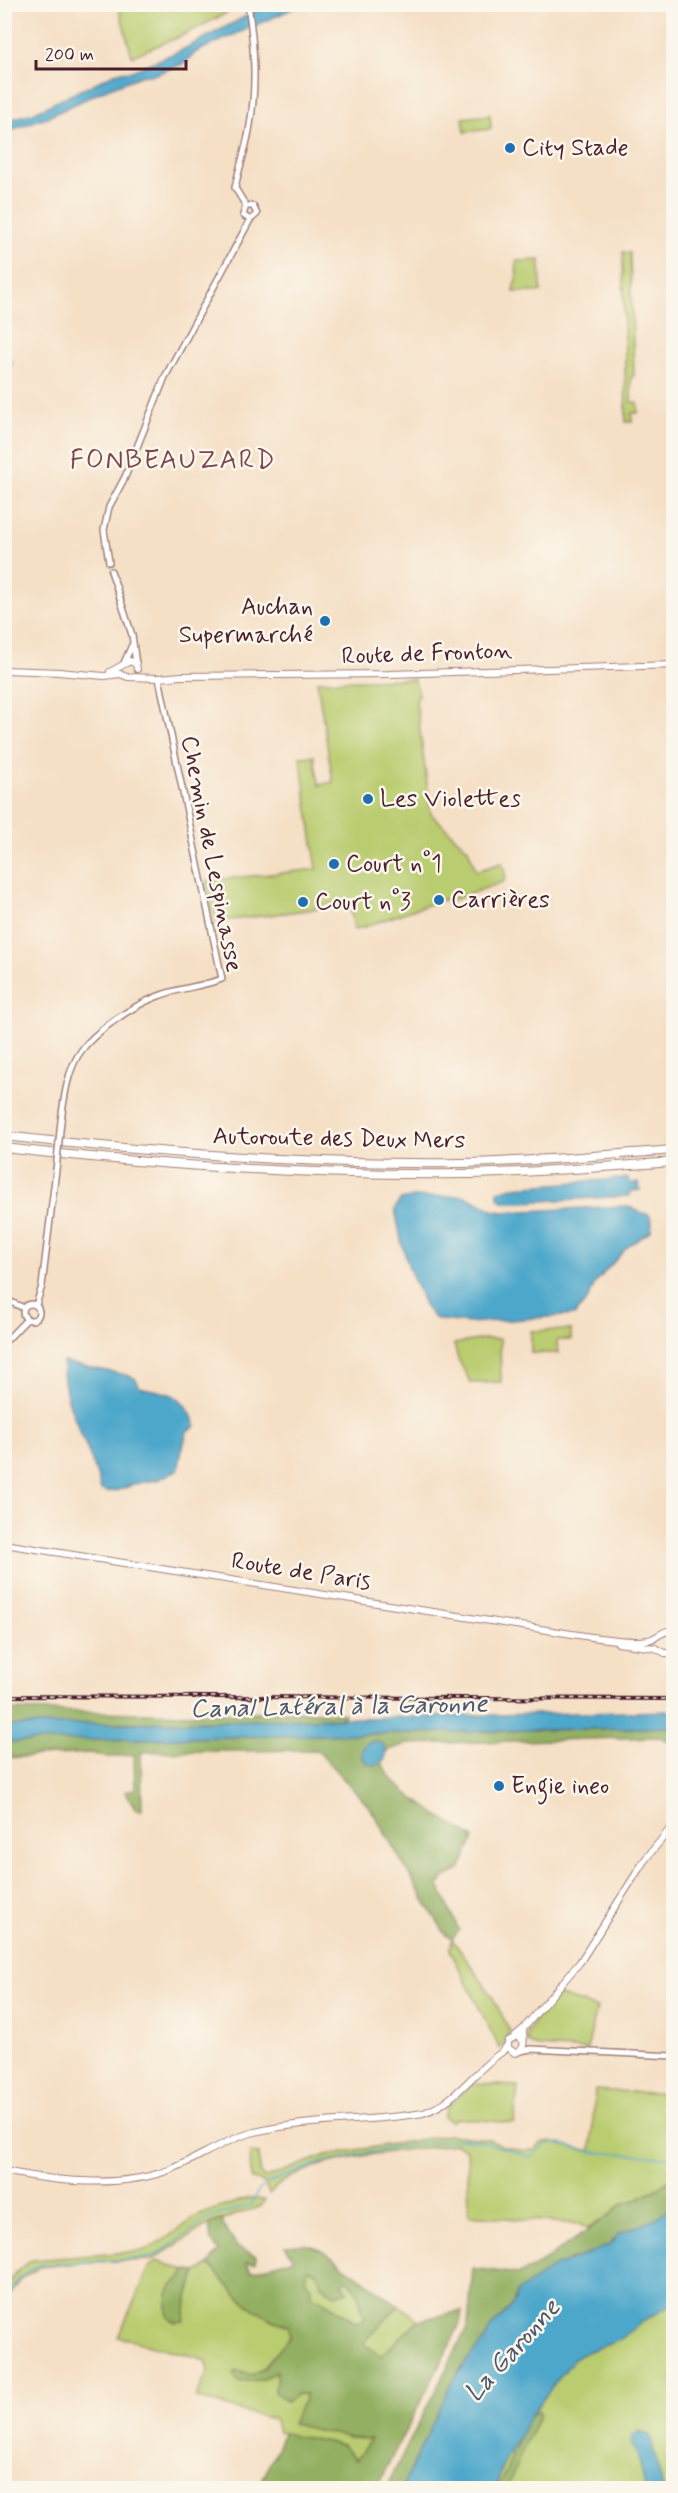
<svg xmlns="http://www.w3.org/2000/svg" width="678" height="2493" font-family="Mynerve,sans-serif">
<style>
.green{fill:#bacc6f;stroke:#82764d;stroke-width:1.5}
.forest{fill:#93b062;stroke:#6e6846;stroke-width:1.5;fill-rule:evenodd}
.water{fill:#4ea7cb;stroke:#4c637b;stroke-width:1.5}
.lines{fill:none;stroke-linecap:round;stroke-linejoin:round}
.stream{stroke:#4ea7cb;stroke-width:1.5}
.minor-casing{stroke:#a07f78;stroke-width:8}
.major-casing{stroke:#a07f78;stroke-width:8}
.highway-casing{stroke:#a07f78;stroke-width:10}
.minor{stroke:#fff;stroke-width:5}
.major{stroke:#fff;stroke-width:6}
.highway{stroke:#fff;stroke-width:8}
.rail-casing{stroke:#4a1f2b;stroke-width:4}
.rail{stroke:#fbf7ec;stroke-width:1.5;stroke-dasharray:4.5;stroke-linecap:butt}
.minor-bridge-casing{stroke:#a07f78;stroke-width:8;stroke-linecap:butt}
.minor-bridge{stroke:#fff;stroke-width:5}
.poi-dot{fill:#1f6fb2;stroke:#fbf7ec;stroke-width:2}
.labels{text-anchor:middle;dominant-baseline:central;stroke-width:5;stroke-linejoin:round;paint-order:stroke}
.poi-label{font-size:24px;fill:#4a1f2b;stroke:#fbf7ec;text-anchor:start}
.street-label{font-size:24px;fill:#4a1f2b;stroke:#fbf7ec}
.water-label{font-size:26px;font-style:italic;fill:#4c556b;stroke:#fbf7ec}
.quarter-label{font-size:27px;letter-spacing:1.5px;fill:#7d474e;stroke:#fbf7ec}
</style>
<rect width="100%" height="100%" fill="#fbf7ec"/>
<filter id="ink" filterUnits="userSpaceOnUse"><feTurbulence type="fractalNoise" baseFrequency=".0167" numOctaves="2"/><feDisplacementMap in="SourceGraphic" scale="12" xChannelSelector="R" yChannelSelector="G"/><feConvolveMatrix kernelMatrix="1 2 1 2 8 2 1 2 1" color-interpolation-filters="sRGB"/></filter>
<filter id="wash" filterUnits="userSpaceOnUse"><feTurbulence type="fractalNoise" baseFrequency=".008" numOctaves="4" result="noise"/><feDisplacementMap in="SourceGraphic" scale="24" xChannelSelector="R" yChannelSelector="G"/><feGaussianBlur stdDeviation="1.35" result="paint"/><feColorMatrix in="noise" values="0 0 0 0 0 0 0 0 0 0 0 0 0 0 0 0 0 1.4 0 .05"/><feComposite in="paint" operator="in"/></filter>
<g filter="url(#wash)">
<rect width="100%" height="100%" fill="#f5dfc5"/>
<!-- green -->
<path class="green" d="M118,5H228L231,11L181,36L132,56Z
M490,115L491,129L465,132L463,118Z
M623,252L630,253L634,376L631,377V402L638,403V413H632V421L626,422Z
M540,260L541,292H514V283H517L516,261Z
M414,679L419,695L416,701L431,814L468,849L476,871L502,863L506,877L503,882L447,902L446,899L438,901L358,929L354,930L349,900L322,905V908L215,922L206,881L317,869L300,757L314,756L319,785L333,782L317,681Z
M571,1330V1340H557L558,1353H531V1331Z
M483,1339H500L501,1382L471,1383L458,1359L454,1344Z
M452,1939L492,1996L510,2031L500,2049L450,1950Z
M558,1995L597,2008L587,2050L539,2047L528,2042C524,2025 547,2007 558,1995Z
M472,2084L518,2086L514,2123L457,2118L451,2122L443,2117L446,2108Z
M595,2090L673,2094V2179L635,2200L621,2204L611,2214L587,2229L579,2224L469,2215L467,2149L455,2144C405,2151 303,2155 269,2194C266,2184 262,2180 251,2179L250,2153L259,2154L260,2174L266,2178L326,2155L448,2135L489,2139L502,2146L524,2151L535,2150L543,2142H550L591,2151Z
M248,2198L265,2200L259,2207L209,2224L152,2260L85,2262L40,2267L22,2278L11,2294H5C4,2282 22,2265 33,2260L142,2251C162,2245 176,2229 194,2218C211,2209 230,2205 248,2198Z
M157,2261L186,2271L181,2280L172,2287L186,2302L197,2272L210,2264C230,2291 256,2316 289,2326L290,2337L263,2369L252,2375L237,2371L261,2380L277,2370L275,2392L286,2402L298,2394H306L293,2424L350,2438L371,2439L356,2460L342,2445L278,2432L275,2420L196,2398L208,2371L206,2362L200,2358L118,2337L150,2266Z
M306,2268L317,2271L347,2292L342,2283L347,2279L360,2295L361,2311L366,2318L358,2323L322,2300L312,2297L310,2285L305,2279Z
M673,2304V2488H496L501,2469L530,2416L573,2360L586,2352L618,2340L643,2321Z
M399,2305L419,2320L381,2356L364,2343Z"/>
<!-- forest -->
<path class="forest" d="M4,1710L186,1714L291,1711L344,1713L345,1716L338,1718L5,1726Z
M674,1727L673,1745L661,1737L408,1744L389,1750L381,1760C393,1793 446,1819 474,1838L460,1870L443,1878L439,1886L459,1930L452,1939L446,1935L429,1908L371,1809L317,1750L141,1752L142,1810H136L125,1791L135,1789L134,1754C125,1755 115,1757 106,1757C100,1756 94,1753 88,1753C60,1755 33,1756 5,1758V1742Z
M673,2179V2206L653,2220L618,2234L610,2245L582,2257L571,2259L517,2292L513,2305L491,2327L485,2340L459,2371L402,2488H386L468,2326L473,2268L518,2274L533,2268L611,2214L621,2204L635,2200Z
M223,2219V2225L237,2247L256,2256L255,2263L247,2262L251,2272L294,2258L285,2246L305,2244L320,2249L399,2305L364,2343L381,2356L419,2320L462,2311L460,2323L451,2343L376,2488H258L284,2433L342,2445L356,2460L371,2439L350,2438L292,2424L306,2394H297L287,2402L275,2392L277,2371L261,2380L239,2382L233,2374L237,2371L252,2375L263,2369L290,2337L289,2326C256,2316 230,2291 210,2264L219,2251L211,2241L209,2224ZM307,2269L317,2271L321,2285L334,2294L348,2292L342,2283L347,2279L360,2295L361,2311L366,2318L358,2323L322,2300L312,2297L310,2285L305,2279Z
M186,2271L197,2272L190,2288L184,2321L175,2322L168,2317C166,2308 166,2294 172,2286C177,2280 182,2279 186,2271Z
M538,2410L540,2413L539,2417L523,2449L507,2488H497L508,2467L524,2425L528,2418Z"/>
<!-- water -->
<path class="water" d="M267,5H301L196,52L185,63L153,75H143L102,91L44,119H40L5,133V121L33,113L118,72L132,71L184,49Z
M628,1178L629,1183H639L640,1190L630,1191L629,1196L523,1202H505L498,1198V1191L513,1187Z
M465,1196L495,1211L505,1212L626,1206L649,1215L652,1221L651,1231L628,1246L595,1283L588,1299L574,1315L470,1323L440,1320L433,1317L425,1307L409,1268L402,1245L395,1209L400,1200L416,1197Z
M63,1362L126,1375L135,1378L140,1387C173,1395 182,1391 196,1426L187,1431C185,1441 178,1462 179,1469L157,1480L138,1483L119,1490L107,1492L101,1490C92,1447 61,1407 63,1362Z
M674,1711L673,1727L4,1742L5,1726Z
M362 1753a12 12 0 1 1 24 0a12 12 0 1 1-24 0Z
M673,2206V2304L643,2321L618,2341L586,2352L573,2360L530,2416L501,2469L496,2488H402L450,2386L471,2355L485,2340L491,2327L513,2305L517,2292L554,2267L610,2245L618,2234L653,2220Z
M639,2431L650,2436L663,2488H645L639,2459L631,2443L634,2435Z"/>
<g class="lines">
<!-- stream -->
<path class="stream" d="M4,381L13,361
M4,2335L8,2331C7,2298 7,2281 39,2265L148,2258L158,2254L209,2218L250,2205L260,2189L268,2183L320,2163L394,2147L463,2139L481,2141L531,2157L548,2144L554,2143L592,2152L674,2158"/>
</g>
</g>
<g filter="url(#ink)">
<g class="lines">
<!-- minor casing -->
<g class="minor-casing">
<path id="minor" d="M246,206L235,188C239,167 247,147 250,125C257,84 254,45 248,4
M246,206L243,215L250,220
M109,562L104,530L109,507L125,477L165,377L250,220L257,214L253,206H246
M111,571L132,635L136,664
M124,663L132,645
M61,1121C64,1099 67,1070 81,1051C95,1031 133,1006 156,997C177,988 201,987 222,979L159,678
M4,1299L24,1308
M23 1312a8 8 0 1 1 16 0a8 8 0 1 1-16 0Z
M36,1305L42,1286L56,1170
M4,1343L27,1319
M520,2051L531,2049L674,2056"/>
</g>
<!-- major casing -->
<g class="major-casing">
<path id="major" d="M4,670L61,672
M58,672L104,676L120,674L128,677L159,678L181,676L390,674L674,665
M110,672L130,661L136,664L137,669
M4,1544L591,1637C609,1639 630,1643 648,1640C658,1638 663,1629 674,1631
M618,1643L655,1648L665,1653H674
M515,2036L523,2029L580,1962L644,1861L674,1824
M523,2041L517,2036L508,2041V2048L515,2053C527,2050 523,2039 523,2030
M4,2171C57,2182 121,2189 172,2169C199,2158 222,2141 251,2133C308,2118 366,2123 423,2113C456,2103 474,2070 502,2052L508,2044"/>
</g>
<!-- highway casing -->
<g class="highway-casing">
<path id="highway" d="M4,1136C156,1153 308,1165 461,1163C532,1162 603,1155 674,1150
M4,1148C156,1165 308,1176 461,1174C532,1173 603,1167 674,1162"/>
</g>
<!-- minor -->
<use href="#minor" class="minor"/>
<!-- major -->
<use href="#major" class="major"/>
<!-- highway -->
<use href="#highway" class="highway"/>
<!-- rail casing -->
<g class="rail-casing">
<path id="rail" d="M4,1696L674,1699"/>
</g>
<!-- rail -->
<use href="#rail" class="rail"/>
<!-- minor-bridge casing -->
<g class="minor-bridge-casing">
<path id="minor-bridge" d="M56,1170L61,1121"/>
</g>
<!-- minor-bridge -->
<use href="#minor-bridge" class="minor-bridge"/>
</g>
</g>
<!-- markers -->
<g class="poi-dot">
<circle cx="510" cy="148" r="6"/>
<circle cx="325" cy="621" r="6"/>
<circle cx="368" cy="799" r="6"/>
<circle cx="334" cy="864" r="6"/>
<circle cx="439" cy="900" r="6"/>
<circle cx="303" cy="902" r="6"/>
<circle cx="499" cy="1786" r="6"/>
</g>
<g class="labels">
<!-- poi labels -->
<g class="poi-label">
<text x="522" y="148">City Stade</text>
<text x="313" y="607" text-anchor="end">Auchan<tspan x="313" dy="28">Supermarché</tspan></text>
<text x="380" y="799">Les Violettes</text>
<text x="346" y="864">Court n°1</text>
<text x="451" y="900">Carrières</text>
<text x="315" y="902">Court n°3</text>
<text x="511" y="1786">Engie ineo</text>
</g>
<!-- street labels -->
<g class="street-label">
<text transform="translate(427 654) rotate(-2)">Route de Fronton</text>
<text transform="translate(211 854) rotate(79)">Chemin de Lespinasse</text>
<text transform="translate(339 1139) rotate(1)">Autoroute des Deux Mers</text>
<text transform="translate(301 1572) rotate(9)">Route de Paris</text>
</g>
<!-- water labels -->
<g class="water-label">
<text transform="translate(339 1707) rotate(-1)">Canal Latéral à la Garonne</text>
<text transform="translate(513 2351) rotate(-48)">La Garonne</text>
</g>
<!-- quarter labels -->
<g class="quarter-label">
<text x="173" y="460">FONBEAUZARD</text>
</g>
</g>
<!-- margin -->
<rect width="678" height="2493" fill="none" stroke="#fbf7ec" stroke-width="24"/>
<!-- scale -->
<path d="M36 60v9h150v-9" fill="none" stroke="#4a1f2b" stroke-width="3"/>
<text x="45" y="60" font-size="18" fill="#4a1f2b" stroke="#fbf7ec" stroke-width="4.5" paint-order="stroke">200 m</text>
</svg>
